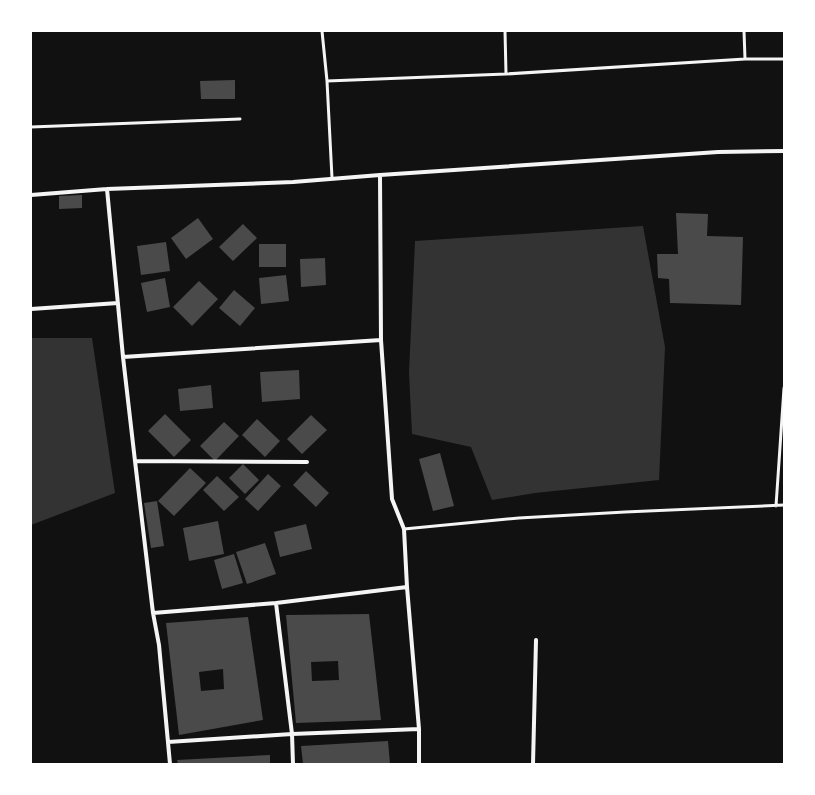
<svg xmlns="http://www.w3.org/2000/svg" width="815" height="795" font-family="Manrope,sans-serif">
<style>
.water{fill:#333}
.building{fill:#4a4a4a;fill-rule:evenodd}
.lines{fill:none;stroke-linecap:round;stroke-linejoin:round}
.service{stroke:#f5f5f5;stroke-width:3}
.minor{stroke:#f5f5f5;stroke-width:4}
</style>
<rect width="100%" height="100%" fill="#111"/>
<!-- water -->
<path class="water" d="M643,226L665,347L659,480L535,493L492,500L471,447L412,434L409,373L415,241Z
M31,338H92L115,493L31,525Z"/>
<!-- building -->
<path class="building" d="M235,80V99H201L200,81Z
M82,195V208L59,209V196Z
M676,213L708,214L707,236L743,237L741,305L670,303L669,279L658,278L657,254H678Z
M198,218L213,239L186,259L171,238Z
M243,224L257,238L233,261L219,247Z
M166,242L170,271L141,275L137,246Z
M259,244H286V267H259Z
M325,258L326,285L301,287L300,259Z
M286,275L289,301L261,304L259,278Z
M165,278L170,307L147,312L141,283Z
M199,281L218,299L192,326L173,307Z
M234,290L255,308L240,326L219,308Z
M299,370L300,399L262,402L260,372Z
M211,385L213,408L180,411L178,389Z
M165,414L191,440L174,457L148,431Z
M311,415L327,430L302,454L287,439Z
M257,419L280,441L265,457L242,435Z
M224,422L239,436L215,461L200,446Z
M440,453L454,506L433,511L419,459Z
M243,464L259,480L245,494L229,478Z
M190,468L206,483L174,516L158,501Z
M306,471L329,493L316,507L293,485Z
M268,474L281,486L258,511L245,499Z
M217,476L239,497L224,511L203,490Z
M157,501L164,546L151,548L144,503Z
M218,521L224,554L189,561L183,528Z
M306,524L312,549L280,557L274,532Z
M265,543L276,574L247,584L236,552Z
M234,554L243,583L222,589L214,560Z
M369,614L381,720L296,723L286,615ZM338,661L339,680L312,681L311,662Z
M248,617L263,720L179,735L166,623ZM223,669L224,689L201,691L199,672Z
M388,741L390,764H303L301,746Z
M270,755V764H178L177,760Z"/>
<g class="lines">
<!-- service -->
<path class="service" d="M322,31L327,81L332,178
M505,31L506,74
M744,31L745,59
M327,81L506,74L745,59H784
M31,127L240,119
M776,506L784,388
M404,529L519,518L625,512L784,505"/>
<!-- minor -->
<path class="minor" d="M380,175L381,340L392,499L404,529L407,587L419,729V764
M107,189L123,357L135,461L153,613L159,645L170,764
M31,195L107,189L293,182L380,175L718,152L784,151
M31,309L118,303
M123,357L381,340
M135,461L307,462
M276,603L292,734L293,764
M153,613L276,603L407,587
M168,742L292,734L419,729
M533,764L536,640"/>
</g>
<!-- border -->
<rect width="815" height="795" fill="none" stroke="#ffffff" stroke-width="64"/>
</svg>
